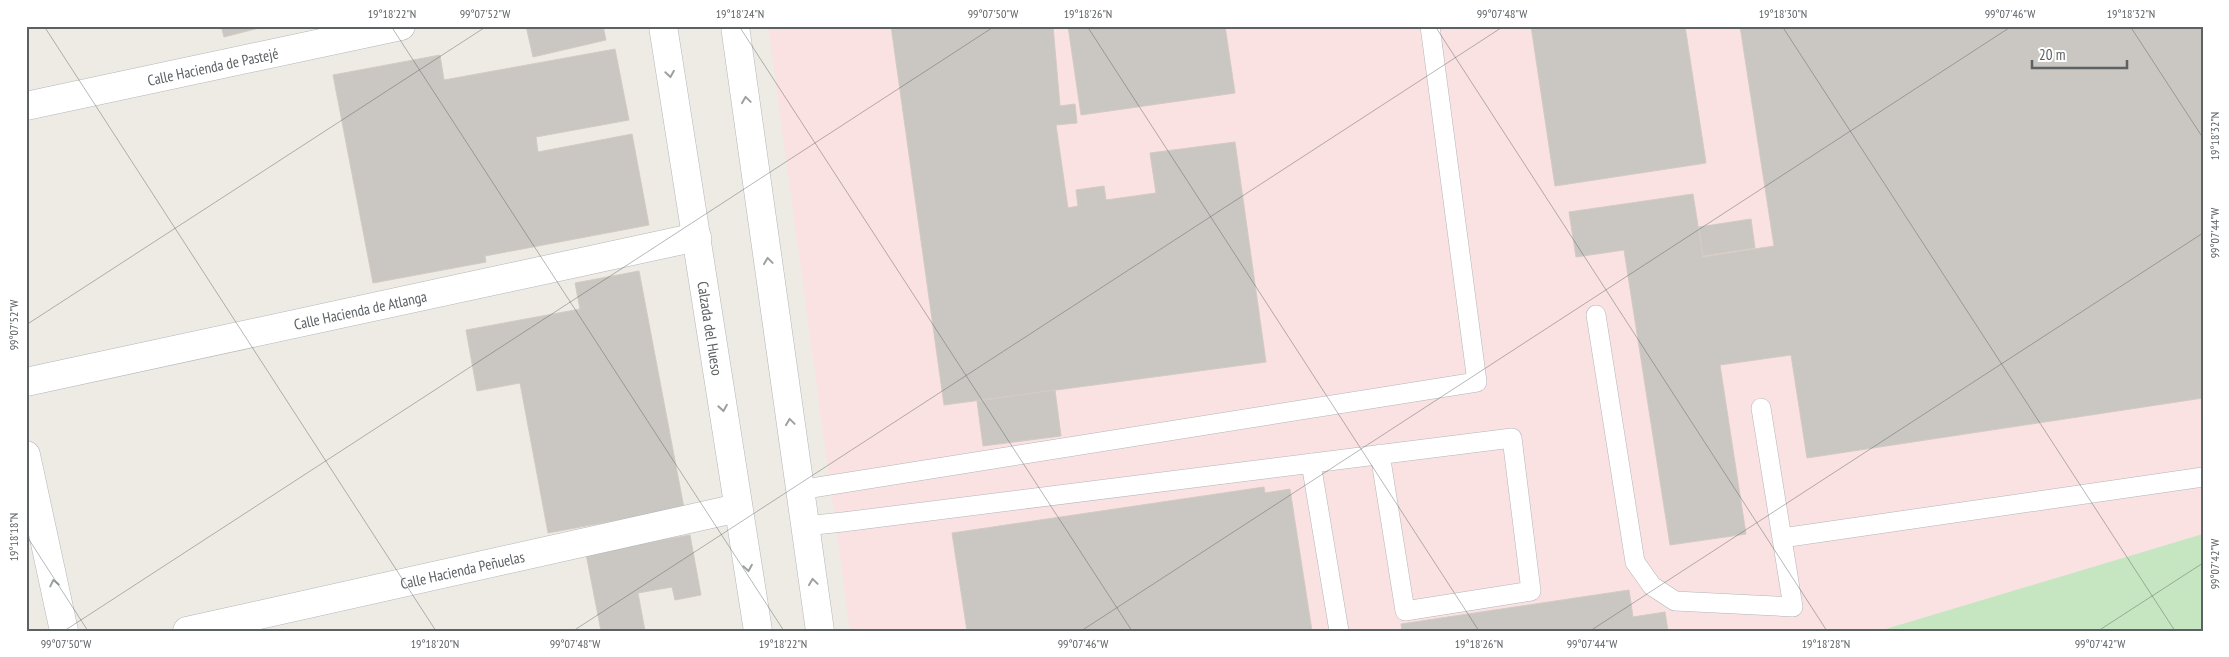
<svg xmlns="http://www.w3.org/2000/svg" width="2229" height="657" font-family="'PT Sans Narrow',sans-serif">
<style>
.medical{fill:#fae1e2}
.green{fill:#c6e5c1}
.building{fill:#cac6c1;stroke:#d3cbc3}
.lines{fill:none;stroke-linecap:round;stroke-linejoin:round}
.lane-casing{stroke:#b2b5b9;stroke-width:20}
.street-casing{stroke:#b2b5b9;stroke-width:29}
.secondary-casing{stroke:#b1b5b9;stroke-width:29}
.lane{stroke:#fff;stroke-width:19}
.street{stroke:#fff;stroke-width:28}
.secondary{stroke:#fff;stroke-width:28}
.oneway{stroke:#9da0a2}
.ticks{fill:none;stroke:#5c6164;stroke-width:1;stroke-opacity:0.45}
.labels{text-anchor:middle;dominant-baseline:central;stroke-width:4.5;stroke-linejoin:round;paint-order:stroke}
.street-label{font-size:15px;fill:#5c6164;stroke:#fff}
.neatline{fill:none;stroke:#5c6164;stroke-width:2}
.ticks-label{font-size:12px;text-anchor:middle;fill:#5c6164}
</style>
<rect width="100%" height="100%" fill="#eeebe4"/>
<!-- medical -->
<path class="medical" d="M768,26H2203V534L1879,631H850Z"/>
<!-- green -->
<path class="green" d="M2203,534V631H1879Z"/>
<!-- building -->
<path class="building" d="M221,26H267L224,37Z
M526,26H603L606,40L533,57Z
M891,26H1053L1060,106L1075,104L1077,123L1056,125L1068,208L1078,206L1076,190L1104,186L1106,200L1156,193L1150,153L1235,142L1266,362L944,405Z
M1068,26H1225L1235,93L1081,115Z
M1531,26H1685L1706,163L1555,186Z
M1740,26H2203V398L1807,458L1791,355L1720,365L1746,534L1670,545L1624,250L1576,257L1569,212L1693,194L1703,257L1774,246Z
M615,49L629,120L536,137L538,152L632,134L649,225L485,256L486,262L373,283L333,75L440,55L444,80Z
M1751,219L1755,248L1703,256L1699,227Z
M639,271L684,508L548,533L520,383L477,391L466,330L580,309L575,283Z
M1055,390L1061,436L983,446L977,401Z
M1264,487L1265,493L1290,489L1312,631H967L952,533Z
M690,535L701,595L675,600L672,587L638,593L645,631H601L586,554Z
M1629,590L1633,617L1665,612L1668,631H1402L1401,624Z"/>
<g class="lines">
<!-- lane casing -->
<g class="lane-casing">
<path id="lane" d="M1596,315L1635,562L1652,586L1675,601L1793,607L1761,408
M1311,463L1339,631
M799,490L1477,382L1430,26
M805,526L843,522L1512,438L1531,591L1405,611L1380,454
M1782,538L2203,477"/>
</g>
<!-- street casing -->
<g class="street-casing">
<g id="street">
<path id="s1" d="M26,106L401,26"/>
<path id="s2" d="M26,382L697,237"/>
<path d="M26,455L64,631"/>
<path id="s3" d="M187,631L738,508"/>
</g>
</g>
<!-- secondary casing -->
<g class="secondary-casing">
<g id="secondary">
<path id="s4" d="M663,26L758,631"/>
<path d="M735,26L820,631"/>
</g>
</g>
<!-- lane -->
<use href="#lane" class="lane"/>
<!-- street -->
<use href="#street" class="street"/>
<!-- secondary -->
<use href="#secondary" class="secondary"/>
</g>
<!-- one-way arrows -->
<defs><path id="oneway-chevron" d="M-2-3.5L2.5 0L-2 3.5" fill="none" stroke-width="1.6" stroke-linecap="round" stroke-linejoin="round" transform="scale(1.25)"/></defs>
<g class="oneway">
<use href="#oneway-chevron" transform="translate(670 74) rotate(81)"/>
<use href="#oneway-chevron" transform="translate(746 100) rotate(-98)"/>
<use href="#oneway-chevron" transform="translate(768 261) rotate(-98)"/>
<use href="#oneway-chevron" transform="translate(723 408) rotate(81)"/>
<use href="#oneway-chevron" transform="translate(790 422) rotate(-98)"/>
<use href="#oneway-chevron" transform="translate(748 568) rotate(81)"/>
<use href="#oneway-chevron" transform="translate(813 582) rotate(-98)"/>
<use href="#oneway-chevron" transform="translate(54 583) rotate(-102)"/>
</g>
<!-- ticks -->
<path class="ticks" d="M44,26L436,631M391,26L784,631M739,26L1132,631M1087,26L1479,631M1435,26L1827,631M1782,26L2175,631M2130,26L2203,138M26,325L487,26M26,535L88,631M64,631L995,26M573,631L1504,26M1081,631L2012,26M1590,631L2203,233M2098,631L2203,563"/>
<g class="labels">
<!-- street labels -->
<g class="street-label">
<text stroke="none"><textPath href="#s1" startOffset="191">Calle Hacienda de Pastejé</textPath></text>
<text stroke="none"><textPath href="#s2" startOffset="342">Calle Hacienda de Atlanga</textPath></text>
<text stroke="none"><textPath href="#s4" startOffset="306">Calzada del Hueso</textPath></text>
<text stroke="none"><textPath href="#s3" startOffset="282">Calle Hacienda Peñuelas</textPath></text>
</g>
</g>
<!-- border -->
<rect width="2229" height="657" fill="none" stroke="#ffffff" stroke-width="55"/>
<!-- scale -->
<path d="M2032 60v8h95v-8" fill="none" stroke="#5c6164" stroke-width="2.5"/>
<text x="2039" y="60" font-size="15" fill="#5c6164" stroke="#ffffff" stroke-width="4" paint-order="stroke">20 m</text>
<rect x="28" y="28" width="2174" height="602" class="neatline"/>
<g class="ticks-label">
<text x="392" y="18">19°18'22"N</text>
<text x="485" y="18">99°07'52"W</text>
<text x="740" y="18">19°18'24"N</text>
<text x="993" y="18">99°07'50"W</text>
<text x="1088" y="18">19°18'26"N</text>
<text x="1502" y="18">99°07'48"W</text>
<text x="1783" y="18">19°18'30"N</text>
<text x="2010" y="18">99°07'46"W</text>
<text x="2131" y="18">19°18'32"N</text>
<text transform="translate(2215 136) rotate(-90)" y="4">19°18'32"N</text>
<text transform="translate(2215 233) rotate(-90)" y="4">99°07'44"W</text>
<text transform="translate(14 325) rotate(-90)" y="4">99°07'52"W</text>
<text transform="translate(14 537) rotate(-90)" y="4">19°18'18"N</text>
<text transform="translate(2215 564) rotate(-90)" y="4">99°07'42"W</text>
<text x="66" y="648">99°07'50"W</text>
<text x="435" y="648">19°18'20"N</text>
<text x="575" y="648">99°07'48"W</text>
<text x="783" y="648">19°18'22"N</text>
<text x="1083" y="648">99°07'46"W</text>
<text x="1479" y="648">19°18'26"N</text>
<text x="1592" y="648">99°07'44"W</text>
<text x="1826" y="648">19°18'28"N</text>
<text x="2100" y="648">99°07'42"W</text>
</g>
</svg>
